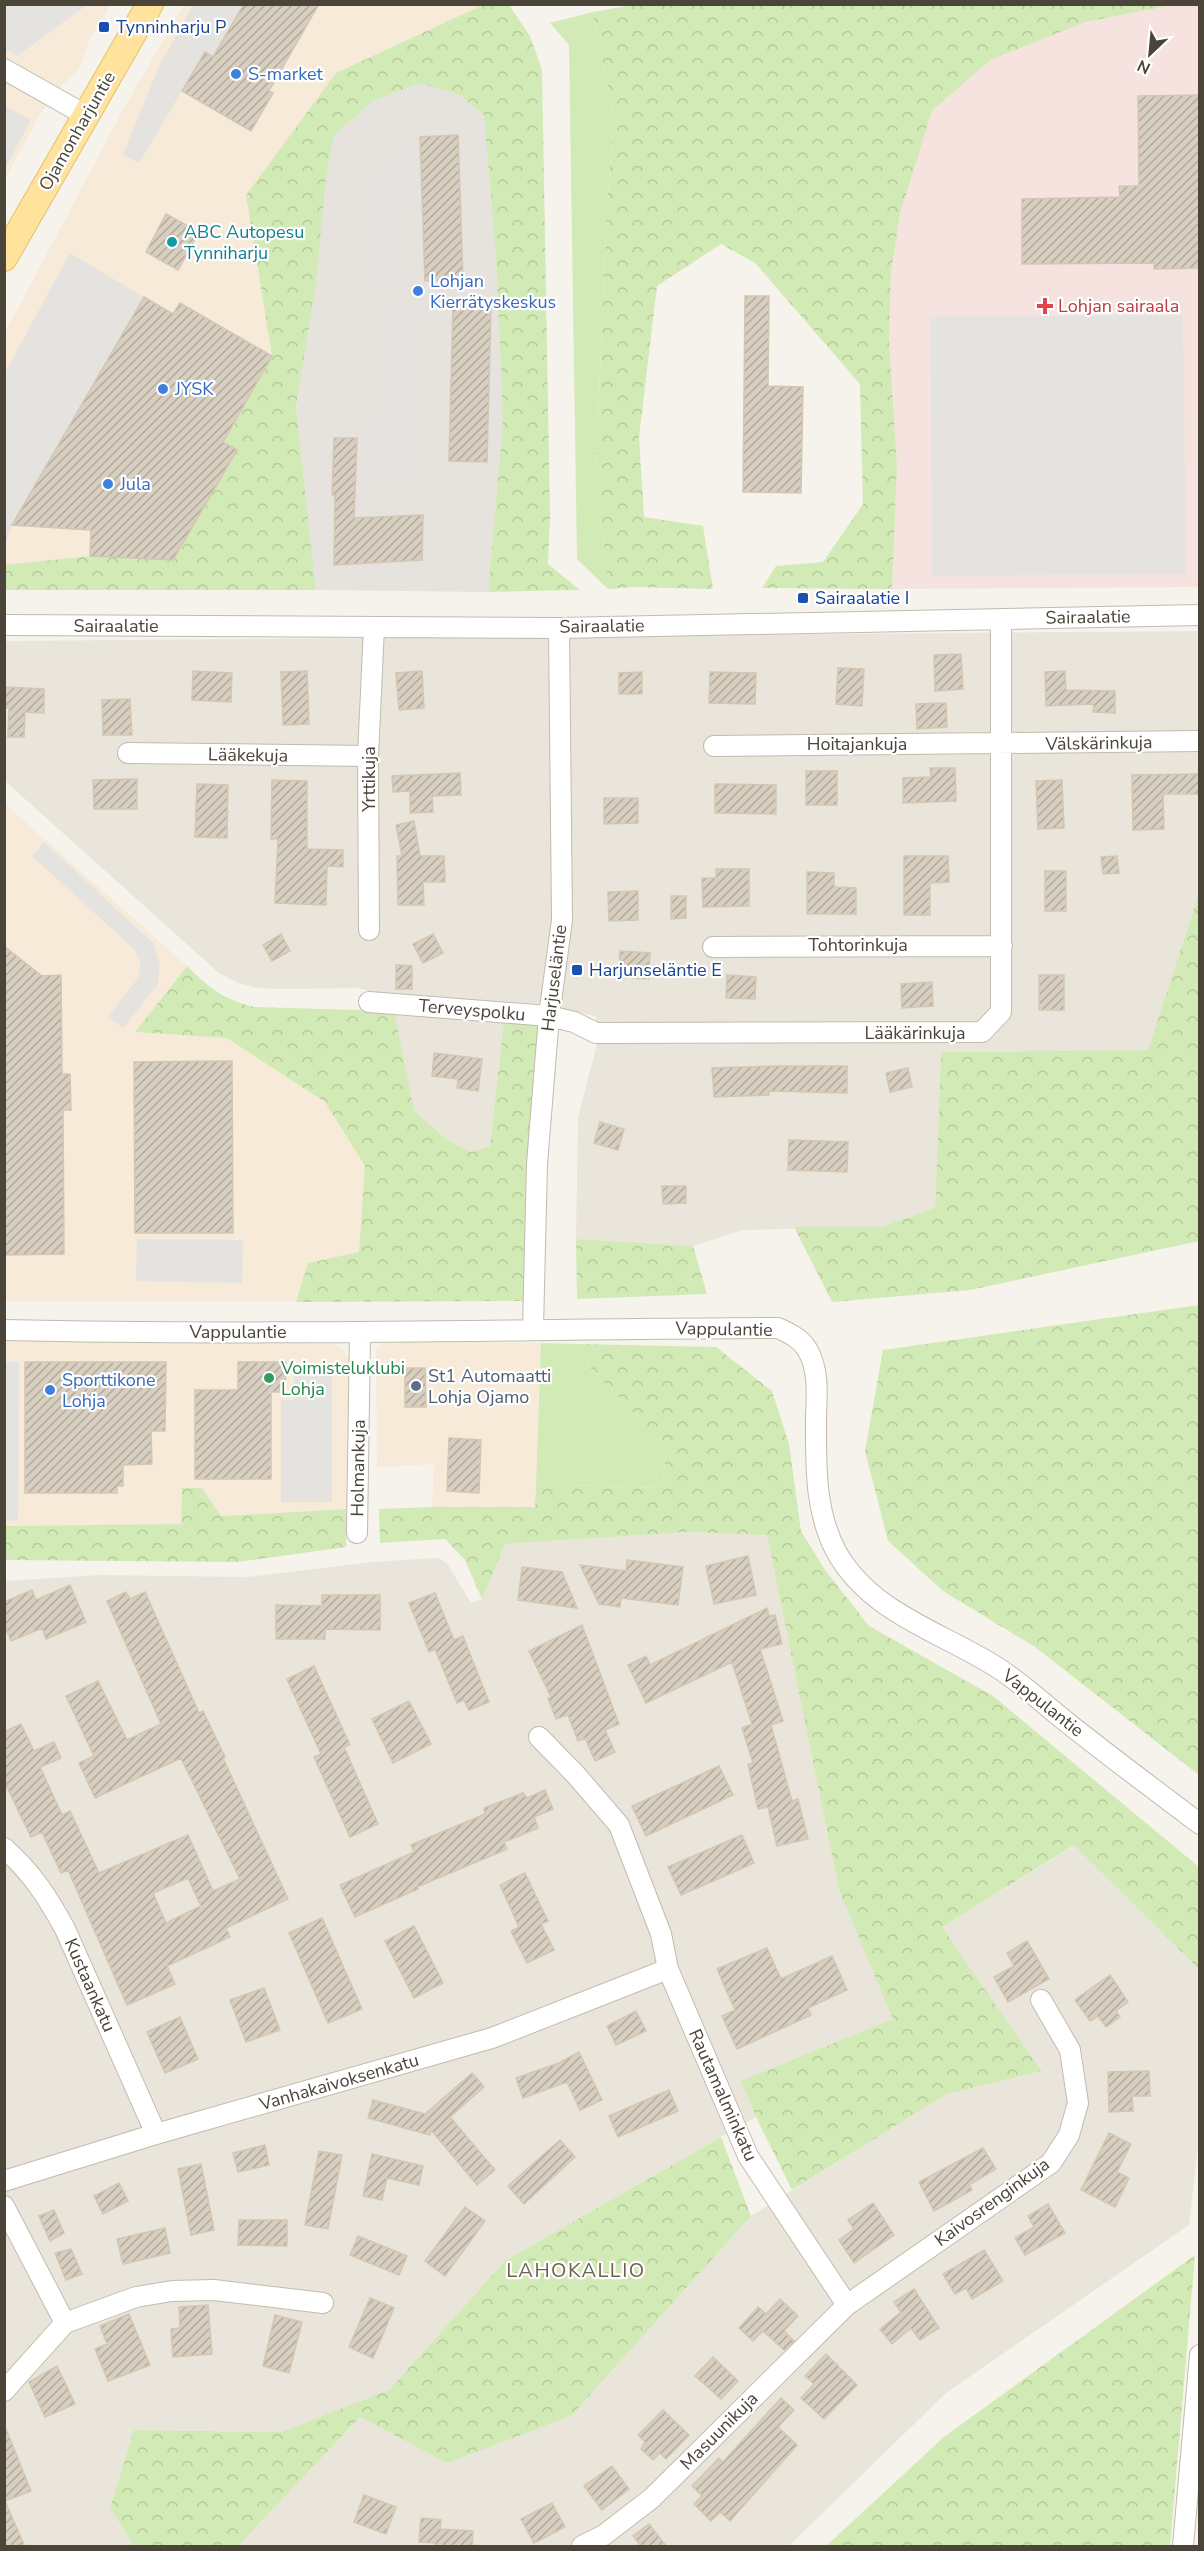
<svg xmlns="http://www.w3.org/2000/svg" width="1204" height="2551" font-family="'Nunito Sans',sans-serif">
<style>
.residential{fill:#eae5da}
.commercial{fill:#f7ead8}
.industrial{fill:#e6e2dd}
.medical{fill:#f6e3e0}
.green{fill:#d2eab5}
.forest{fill:url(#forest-crowns)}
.parking{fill:#e5e3e0}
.building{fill:url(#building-hatch);stroke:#d3c7b4;stroke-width:1.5;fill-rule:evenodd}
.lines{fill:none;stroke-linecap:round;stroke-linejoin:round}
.minor-casing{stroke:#c2bbae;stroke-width:22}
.major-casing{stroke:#e6c16a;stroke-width:28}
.minor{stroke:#fff;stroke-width:20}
.major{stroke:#ffe39c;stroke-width:26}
.transit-dot{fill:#1a4fb4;stroke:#fff;stroke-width:2}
.shop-dot{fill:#3f7fe0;stroke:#fff;stroke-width:2}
.culture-dot{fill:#0f9aa8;stroke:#fff;stroke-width:2}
.health-dot{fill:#e0444e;stroke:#fff;stroke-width:2}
.leisure-dot{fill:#2e9e5b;stroke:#fff;stroke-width:2}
.service-dot{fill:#5c6f8a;stroke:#fff;stroke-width:2}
.labels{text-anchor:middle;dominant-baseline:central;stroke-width:4.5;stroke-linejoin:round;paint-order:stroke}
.transit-label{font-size:18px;fill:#164399;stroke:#fff;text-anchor:start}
.shop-label{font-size:18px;fill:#366cbe;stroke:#fff;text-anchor:start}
.street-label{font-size:18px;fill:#4b4439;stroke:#fff}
.culture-label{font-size:18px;fill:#0d838f;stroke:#fff;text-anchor:start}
.health-label{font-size:18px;fill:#be3a42;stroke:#fff;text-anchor:start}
.leisure-label{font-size:18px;fill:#27864d;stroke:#fff;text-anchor:start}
.service-label{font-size:18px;fill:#4e5e75;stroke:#fff;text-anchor:start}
.neighbourhood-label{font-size:20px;letter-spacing:1.5px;fill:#6e6250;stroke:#fff}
</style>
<defs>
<pattern id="forest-crowns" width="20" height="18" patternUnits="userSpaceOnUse" patternTransform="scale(1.5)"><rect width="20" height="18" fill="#d2eab5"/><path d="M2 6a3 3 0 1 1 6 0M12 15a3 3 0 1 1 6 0" fill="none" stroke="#b6ca9c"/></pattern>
<pattern id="building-hatch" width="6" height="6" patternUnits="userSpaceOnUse" patternTransform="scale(1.5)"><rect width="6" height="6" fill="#d8cfc1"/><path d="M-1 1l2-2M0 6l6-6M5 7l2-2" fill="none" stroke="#b1aa9e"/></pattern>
</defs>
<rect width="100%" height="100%" fill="#f6f3ec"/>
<!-- residential -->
<path class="residential" d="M1199,631V893L1148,1050L941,1052L935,1208L881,1227L743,1230L693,1246L576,1239L578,1118L597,1044L596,1016L541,1004L381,994L358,988L286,989L257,988L238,983L219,973L5,781V641Z
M394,1011L504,1020L490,1146L471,1152L447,1140L414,1110L402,1067Z
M686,1532L767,1534L839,1890L894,2019L742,2081L756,2117L505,2261L389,2390L288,2432L134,2430L110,2508L134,2546H5V1581L99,1575L248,1577L372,1562L437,1558L447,1563L471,1603L482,1599L505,1544Z
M1075,1845L1199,1969L1200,2129L1189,2225L946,2393L789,2546H238L360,2417L447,2463L571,2416L751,2216L947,2094L1040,2071L942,1927Z"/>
<!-- commercial -->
<path class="commercial" d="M5,5H110L90,39L78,71L57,89L38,118L5,179Z
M184,5H483L336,73L246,195L272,356L223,441L237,450L173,560L90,556L5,565V333L125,106Z
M4,803L187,966L135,1032L227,1038L325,1102L365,1166L359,1252L309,1263L296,1302L5,1301Z
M5,1339L334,1344L341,1347L349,1359L348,1509L221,1516L202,1488H182L181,1524L5,1526Z
M389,1341L541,1343L535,1507H432L434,1464L377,1467L376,1350L383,1343Z"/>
<!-- industrial -->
<path class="industrial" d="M420,83L459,95L484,115L496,258L503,421L488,592L316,590L296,407L316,284L326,179L334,136L371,102Z"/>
<!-- medical -->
<path class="medical" d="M1172,5H1199V587L892,589L897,465L889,338L891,273L900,214L932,111L990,60L1086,22Z"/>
<!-- green -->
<path class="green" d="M593,12L614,117L607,207L596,467L608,589L577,559L569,45L550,23Z
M541,1343L578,1344L591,1369L667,1447L662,1488L536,1484Z"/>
<!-- forest -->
<path class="forest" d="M483,5H509L530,36L542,70L550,516L548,564L580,590L488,592L503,421L496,258L484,115L459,95L420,83L371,102L334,136L326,179L316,284L296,407L316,590H5L4,565L90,556L173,560L237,450L223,442L272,356L246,195L336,73Z
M633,5H1172L1086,22L990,60L932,111L900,214L891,273L889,338L897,465L892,589L762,588L776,566L823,562L863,504L860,384L755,263L721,244L657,286L639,437L644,517L703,526L713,589L633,587L608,589L596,467L607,206L614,117L593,12Z
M1199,893V1241L970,1290L832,1302L794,1227H881L935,1208L941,1052L1148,1050Z
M187,966C209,988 224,1000 255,1007L394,1011L414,1110L447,1140L471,1152L490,1146L504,1020L541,1026L525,1301L296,1302L308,1263L359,1252L365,1166L325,1102L227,1038L135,1032Z
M576,1239L693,1246L707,1294L577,1299Z
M1199,1305H1200L1199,1775L1035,1647L943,1591L888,1541L865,1451L883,1350Z
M578,1344L716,1347L772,1391L789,1444L801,1531L825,1570L869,1626L993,1696L1199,1867V1969L1074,1845L942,1927L1041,2071L947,2094L792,2190L756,2117L741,2081L893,2019L839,1890L767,1535L686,1532L505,1544L482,1599L465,1560L445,1539L380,1543L379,1509L432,1507H535L536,1484L662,1488L667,1447L591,1369Z
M182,1488H202L221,1516L348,1509L346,1547L237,1562L5,1560L4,1526L181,1524Z
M721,2137L751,2216L571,2416L447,2463L360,2417L238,2546H134L110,2508L134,2430L282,2432L389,2390L505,2261Z
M1195,2255L1170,2546H826L944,2437Z"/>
<!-- parking -->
<path class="parking" d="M4,5L5,4L87,5L17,56L5,49Z
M193,5H244L213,57L205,52L139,163L123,155L159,66Z
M5,106L31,120L5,169Z
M403,157L395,278L378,276L374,215L387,165Z
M70,253L144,297L12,525L5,546V373Z
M384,305H415L413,470L382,469Z
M1183,315L1186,574L932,576L930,317Z
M44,842L153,943L160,964L158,984L123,1028L108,1017L139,977L140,962L134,949L32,856Z
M137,1239L243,1240L242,1283L136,1281Z
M5,1362H19L18,1521L5,1520Z
M294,1366L332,1367V1502H281V1400H294Z"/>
<!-- building -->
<path class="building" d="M244,4H319L269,91L273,93L251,131L182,91L205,52L213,57Z
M1200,95V268L1154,269V263L1022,264V199L1120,197L1119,186H1139L1138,96Z
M458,135L463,279L425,281L420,137Z
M166,214L199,232L178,270L146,252Z
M745,296H769L768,386L803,387L801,493L743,492Z
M144,297L173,314L180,303L272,356L223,442L237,450L173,560L90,556L91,530L12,525Z
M453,306L491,307L487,462L449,461Z
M334,438H357L354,518L423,515L422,560L334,565L335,495H332Z
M961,654L963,689L935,691L934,655Z
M838,668L864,669L862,706L836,704Z
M193,671L232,673L231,702L192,700Z
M307,671L309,724L283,725L281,672Z
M422,671L424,708L399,710L396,673Z
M1065,671L1066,690L1115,691V713L1093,712L1094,704L1046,706L1045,672Z
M642,672V694H619V673Z
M710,672L756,673L755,704L709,703Z
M4,687L44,689V713L25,712L24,737H8L9,708L4,707Z
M130,699L132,735H103L102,700Z
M946,703L947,727L917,729L916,704Z
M930,768H955L956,801L903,803V778L931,777Z
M806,771H837V805H806Z
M460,773L461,795L432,796L433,812L410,813V791L393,792L392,776Z
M1200,774V794H1163L1164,829L1133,830L1132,775Z
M137,779V809H94L93,780Z
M272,780L307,781V849L343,850V867L327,866L326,905L275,903L278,839H271Z
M1062,780L1064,828L1038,829L1036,781Z
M197,784L228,785L227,838L195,837Z
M715,784L776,785V814L715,813Z
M604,798H638V823L604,824Z
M414,821L420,856H444L445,882H423L424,905H398L397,856H402L396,825Z
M904,856H948L949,882L930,883V915H904Z
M1117,856L1119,873L1103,874L1101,857Z
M716,869H749V906L703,907L702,878H716Z
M1045,871H1066V911H1045Z
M807,872L834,873V887L856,888V914H807Z
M638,891V920L609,921L608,892Z
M671,896H686V918L671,919Z
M281,934L290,951L272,961L263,945Z
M433,934L443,953L423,963L413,944Z
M4,946L42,976L61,975L62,1074H70L71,1110H63L64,1254L4,1255Z
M620,951L650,953L649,979L619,977Z
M396,965L412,966V989H396Z
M727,975L756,977L755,999L726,998Z
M1039,975H1064V1010H1039Z
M932,982L933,1006L902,1008L901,984Z
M434,1053L482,1059L478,1091L457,1088L458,1079L432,1076Z
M232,1061L233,1233H135L134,1062Z
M777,1066H847V1093L769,1091V1095L714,1097L712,1068Z
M908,1068L912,1087L890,1092L886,1073Z
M600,1122L624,1129L618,1150L594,1143Z
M789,1140L848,1142L847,1172L788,1170Z
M662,1186H686V1203L663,1204Z
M25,1362H166L165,1431H151L152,1464L123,1465V1486H117V1493H25Z
M238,1362H286L285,1392H271V1479H195V1390H238Z
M405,1368H425L426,1407H405Z
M449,1438L481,1440L479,1493L447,1491Z
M748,1556L756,1595L714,1604L706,1566Z
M627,1560L683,1567L678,1605L621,1598L620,1607L599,1604L580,1565L626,1571Z
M522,1567L562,1572L577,1608L518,1600Z
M70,1585L86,1622L46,1639L42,1628L11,1641L4,1624V1602L32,1590L36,1600Z
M126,1592L130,1599L145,1592L199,1713L203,1711L225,1757L223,1758L288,1899L226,1928L230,1937L167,1966L175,1984L127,2005L68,1870L61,1873L42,1832L31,1837L4,1781V1732L21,1724L34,1751L54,1742L61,1758L40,1767L62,1815L70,1811L99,1873L188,1835L213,1891L240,1879L181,1758L95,1798L79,1763L94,1756L66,1696L98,1681L127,1740L161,1724L107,1601ZM188,1878L201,1906L166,1923L153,1893Z
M435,1593L454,1640L463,1636L489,1702L469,1710L464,1700L457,1703L435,1649L429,1652L409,1603Z
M322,1595H380V1630L325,1629V1639H276V1605L322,1606Z
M767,1608L769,1616L775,1615L782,1644L760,1649L783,1721L771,1725L792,1801L798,1799L808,1839L777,1846L768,1807L758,1809L748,1764L753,1763L742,1728L752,1724L732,1662L646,1703L628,1665L646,1656L650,1665Z
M582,1625L619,1724L605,1730L615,1752L595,1761L585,1738L578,1741L568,1715L556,1719L548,1698L551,1697L529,1651Z
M314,1666L350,1745L344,1747L378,1824L350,1837L314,1757L321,1754L287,1679Z
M409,1701L431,1744L393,1763L372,1719Z
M719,1766L733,1795L646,1836L632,1806Z
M545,1790L553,1809L534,1817L538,1828L504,1842L507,1849L417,1887L418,1889L355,1917L340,1885L414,1852L411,1845L485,1814L484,1808L523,1793L527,1798Z
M742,1835L754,1863L681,1895L668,1867Z
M525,1873L548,1921L541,1924L554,1950L527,1963L511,1931L519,1927L500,1885Z
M322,1918L362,2009L328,2023L289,1933Z
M414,1926L443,1983L414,1998L385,1941Z
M1027,1941L1049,1979L1008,2002L994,1977L1014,1966L1007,1953Z
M767,1948L781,1979L832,1956L847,1990L808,2008L811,2015L737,2049L722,2016L735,2010L717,1969Z
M1110,1975L1128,2002L1116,2011L1120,2017L1106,2027L1098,2016L1090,2021L1075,2000Z
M264,1988L280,2030L246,2042L230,2000Z
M636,2011L646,2031L616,2045L607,2026Z
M180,2017L198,2059L165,2073L147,2032Z
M579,2052L602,2100L580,2110L567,2082L523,2098L516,2078L559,2063Z
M1149,2071L1150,2096H1132L1133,2111L1109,2112L1108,2072Z
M472,2073L484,2087L450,2117L495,2170L477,2185L431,2130L430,2135L368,2118L373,2100L425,2114Z
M669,2090L678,2111L618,2137L609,2116Z
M1109,2133L1131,2144L1117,2172L1129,2178L1115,2207L1081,2190Z
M560,2140L575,2157L524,2204L508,2186Z
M265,2145L269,2165L238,2172L233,2153Z
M983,2148L996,2169L969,2185L972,2190L934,2211L919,2182Z
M319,2151L342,2155L328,2229L305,2225Z
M372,2154L423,2166L419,2185L387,2178L382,2200L363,2196Z
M201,2164L214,2230L191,2235L178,2169Z
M119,2183L128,2201L103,2214L94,2196Z
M873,2203L894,2235L854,2263L839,2240L854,2229L848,2220Z
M1048,2204L1065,2233L1025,2255L1015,2238L1034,2227L1028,2216Z
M465,2207L485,2221L445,2276L425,2261Z
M54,2210L64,2233L50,2241L39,2216Z
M239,2220H287V2246L238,2245Z
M165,2228L170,2253L123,2264L117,2239Z
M358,2236L407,2256L399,2275L350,2255Z
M71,2249L82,2274L66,2280L55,2253Z
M984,2250L1003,2281L972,2299L966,2288L955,2294L943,2274Z
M914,2289L939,2328L920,2340L911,2328L892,2344L880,2329L901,2312L894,2302Z
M370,2298L394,2308L373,2358L349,2347Z
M780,2299L798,2316L784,2331L794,2341L784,2350L763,2331L753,2341L739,2328L758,2307L766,2314Z
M208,2305L212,2354L173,2357L171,2329L180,2328L179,2307Z
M129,2314L150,2365L108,2381L95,2349L107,2344L100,2326Z
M275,2315L302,2322L289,2373L263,2366Z
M826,2354L857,2385L824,2419L801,2398L814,2384L805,2376Z
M713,2357L738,2381L721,2399L695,2376Z
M57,2366L75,2404L45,2417L29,2382Z
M781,2398L794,2410L778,2427L797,2445L730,2521L720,2512L711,2521L694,2504L702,2496L692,2486L719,2458L723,2462Z
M663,2410L689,2435L666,2459L660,2453L653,2460L641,2449L645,2442L638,2435Z
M4,2424L31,2491L5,2501L25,2547H4Z
M612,2466L629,2489L602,2510L584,2486Z
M364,2495L396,2507L386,2534L354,2522Z
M552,2503L565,2527L534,2543L521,2519Z
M421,2518L441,2520L440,2529L473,2531L472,2547H435V2543L419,2542Z
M649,2524L667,2547H642L633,2536Z"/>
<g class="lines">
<!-- minor casing -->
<g class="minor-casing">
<path id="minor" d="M4,69L87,116
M4,625L559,628L1200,615
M714,746L1200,741
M128,753L368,756
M369,930L368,756L374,627
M713,947L1002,946
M369,1002L549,1016L574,1022L596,1033L982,1032L1001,1012V619
M533,1329L537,1164L549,1016L562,920L559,628
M4,1330C262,1336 520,1329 778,1328C789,1333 800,1338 807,1349C819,1369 817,1394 816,1416C816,1463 814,1511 837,1553C872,1614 942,1632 998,1668C1023,1684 1046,1706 1069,1724C1112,1758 1156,1791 1200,1824
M357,1533L360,1332
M539,1737L576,1775L619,1825L661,1934L668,1969L748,2156L847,2305
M4,1848C32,1873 47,1896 65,1929L156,2134
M4,2181L156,2134L492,2038L668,1969
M4,2206L65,2323
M4,2391L65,2323L136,2297L172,2291L214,2290L323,2303
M582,2546L604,2535L652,2498L847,2305L1051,2163L1069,2135L1078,2103L1070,2050L1041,2000
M1183,2546L1200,2355"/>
</g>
<!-- major casing -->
<g class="major-casing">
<path id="major" d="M4,258L150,4"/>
</g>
<!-- minor -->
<use href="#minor" class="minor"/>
<!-- major -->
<use href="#major" class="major"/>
</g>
<!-- markers -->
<g class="transit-dot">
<rect x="98" y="21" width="12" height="12" rx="3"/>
<rect x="797" y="592" width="12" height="12" rx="3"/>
<rect x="571" y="964" width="12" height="12" rx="3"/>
</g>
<g class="shop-dot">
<circle cx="236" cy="74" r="6"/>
<circle cx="418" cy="291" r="6"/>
<circle cx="163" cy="389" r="6"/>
<circle cx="108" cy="484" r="6"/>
<circle cx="50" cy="1390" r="6"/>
</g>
<circle class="culture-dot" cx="172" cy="242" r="6"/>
<path class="health-dot" d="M1042 297h6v6h6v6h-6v6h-6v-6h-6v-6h6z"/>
<circle class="leisure-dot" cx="269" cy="1378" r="6"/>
<circle class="service-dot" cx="416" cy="1386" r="6"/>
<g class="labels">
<!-- transit labels -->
<g class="transit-label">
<text x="116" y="27">Tynninharju P</text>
<text x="815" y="598">Sairaalatie I</text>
<text x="589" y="970">Harjunseläntie E</text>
</g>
<!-- shop labels -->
<g class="shop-label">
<text x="248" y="74">S-market</text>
<text x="430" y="281">Lohjan<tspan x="430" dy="21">Kierrätyskeskus</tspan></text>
<text x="175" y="389">JYSK</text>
<text x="120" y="484">Jula</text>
<text x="62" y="1380">Sporttikone<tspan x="62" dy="21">Lohja</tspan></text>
</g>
<!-- street labels -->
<g class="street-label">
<text transform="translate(77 131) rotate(-60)">Ojamonharjuntie</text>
<text transform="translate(1088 617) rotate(-1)">Sairaalatie</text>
<text x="116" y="626">Sairaalatie</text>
<text transform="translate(602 626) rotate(-1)">Sairaalatie</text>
<text transform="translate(1099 743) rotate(-1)">Välskärinkuja</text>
<text x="857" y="744">Hoitajankuja</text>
<text transform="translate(248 755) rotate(1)">Lääkekuja</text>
<text transform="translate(369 779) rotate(-90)">Yrttikuja</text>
<text x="858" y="945">Tohtorinkuja</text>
<text transform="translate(554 978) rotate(-83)">Harjuseläntie</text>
<text transform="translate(472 1010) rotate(5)">Terveyspolku</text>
<text x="915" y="1033">Lääkärinkuja</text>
<text transform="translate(724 1329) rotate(1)">Vappulantie</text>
<text x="238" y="1332">Vappulantie</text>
<text transform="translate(358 1468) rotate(-89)">Holmankuja</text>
<text transform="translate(1043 1703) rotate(38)">Vappulantie</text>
<text transform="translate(90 1985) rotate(66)">Kustaankatu</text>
<text transform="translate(339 2082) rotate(-16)">Vanhakaivoksenkatu</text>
<text transform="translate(723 2095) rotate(66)">Rautamalminkatu</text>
<text transform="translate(992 2202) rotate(-36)">Kaivosrenginkuja</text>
<text transform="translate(719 2431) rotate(-45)">Masuunikuja</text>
</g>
<!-- culture labels -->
<g class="culture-label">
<text x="184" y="232">ABC Autopesu<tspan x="184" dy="21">Tynniharju</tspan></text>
</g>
<!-- health labels -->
<g class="health-label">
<text x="1058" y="306">Lohjan sairaala</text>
</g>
<!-- leisure labels -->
<g class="leisure-label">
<text x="281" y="1368">Voimisteluklubi<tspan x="281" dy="21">Lohja</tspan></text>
</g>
<!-- service labels -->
<g class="service-label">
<text x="428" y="1376">St1 Automaatti<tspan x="428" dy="21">Lohja Ojamo</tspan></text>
</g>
<!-- neighbourhood labels -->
<g class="neighbourhood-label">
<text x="576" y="2270">LAHOKALLIO</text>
</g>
</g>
<!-- border -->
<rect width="1204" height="2551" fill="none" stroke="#4b4439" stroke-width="12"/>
<!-- north arrow -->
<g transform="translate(1150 54) rotate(206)" stroke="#ffffff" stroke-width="4.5" paint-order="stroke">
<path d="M0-4.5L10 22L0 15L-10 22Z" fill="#4b4439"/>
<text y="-9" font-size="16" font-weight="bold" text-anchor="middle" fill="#4b4439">N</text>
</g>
</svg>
